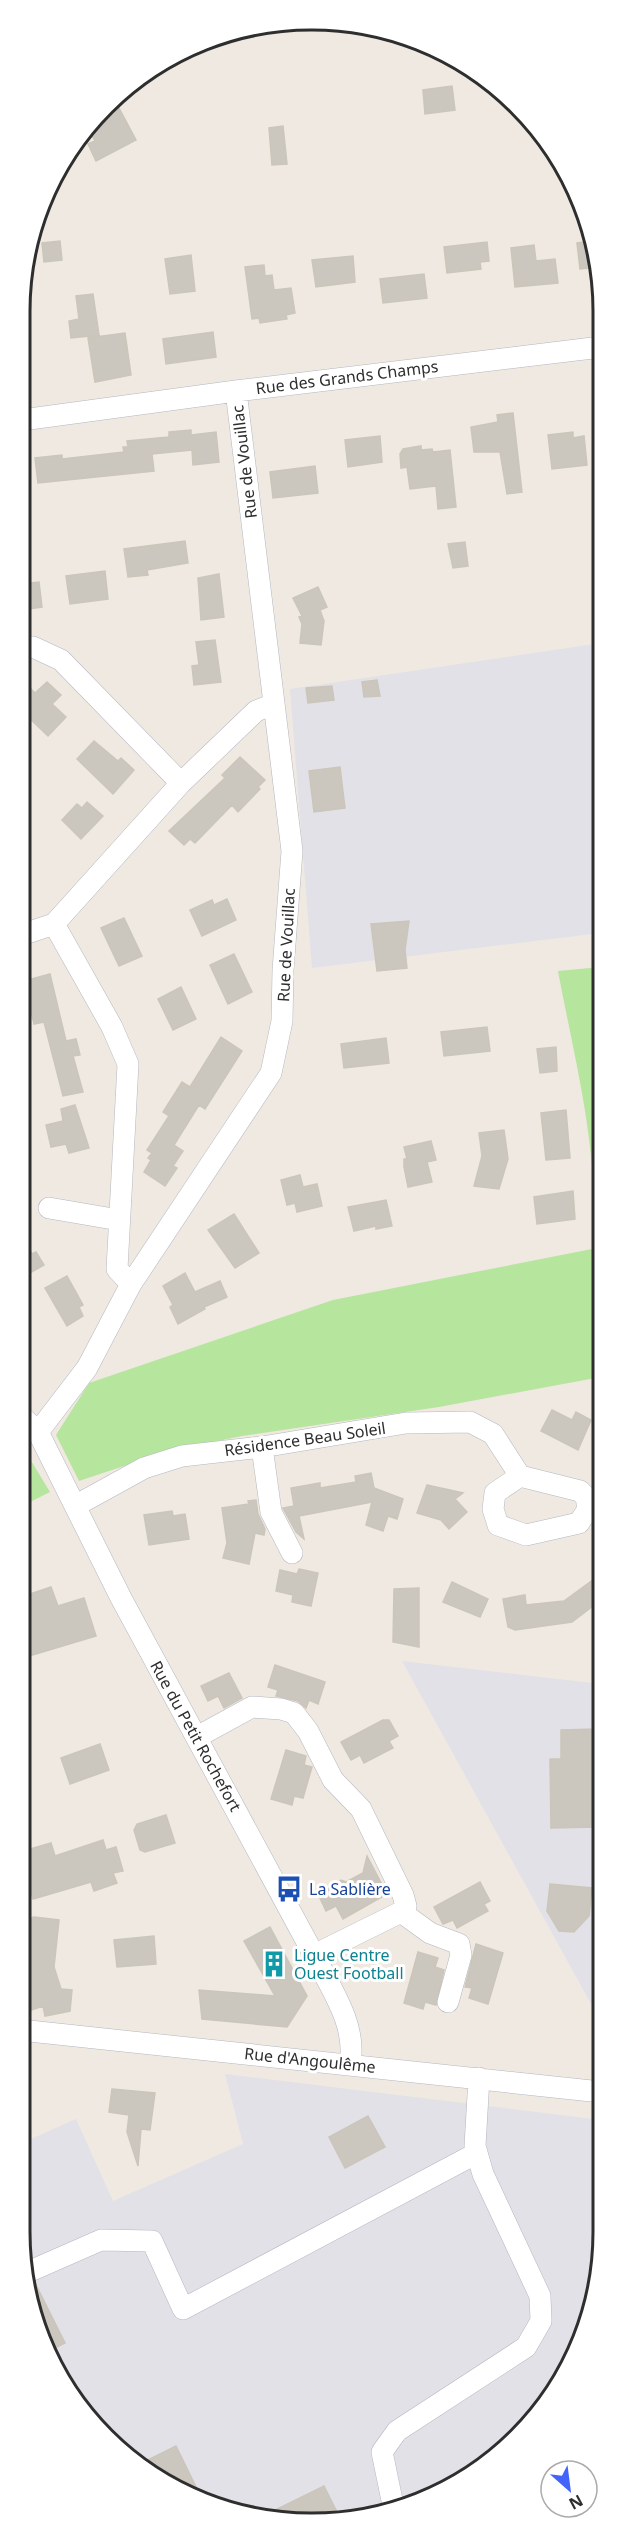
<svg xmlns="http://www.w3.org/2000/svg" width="623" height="2543" font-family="'Noto Sans',sans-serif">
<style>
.industrial{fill:#e3e1e8}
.green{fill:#b6e59e}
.building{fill:#cbc7bf;stroke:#cbc5ba;stroke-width:1.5}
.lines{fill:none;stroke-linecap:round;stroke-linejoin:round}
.minor-casing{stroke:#b4b7c1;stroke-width:22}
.minor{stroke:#fff;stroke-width:21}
.labels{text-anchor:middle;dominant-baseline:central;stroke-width:6;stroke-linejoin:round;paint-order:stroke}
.street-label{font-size:16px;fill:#2e2e2e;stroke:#fff}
.transit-label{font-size:16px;fill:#164399;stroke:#fff;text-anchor:start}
.culture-label{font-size:16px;fill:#0d838f;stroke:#fff;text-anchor:start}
.rim{fill:none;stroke:#2e2e2e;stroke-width:3}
</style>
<rect width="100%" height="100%" fill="#efe9e1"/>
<!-- industrial -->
<path class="industrial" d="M601,643V933L312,968L290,689Z
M402,1661L601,1684V2022Z
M225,2074L601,2120V2270L565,2377L490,2463L387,2513L292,2523L183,2494L92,2424L42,2343L20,2231V2144L76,2119L113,2201L243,2144Z"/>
<!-- green -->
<path class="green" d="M601,967V1377L439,1407L242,1436L169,1451L79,1481L56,1435L89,1383L333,1300L592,1249C602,1161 574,1057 558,971Z
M21,1444L50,1492L20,1507Z"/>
<!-- building -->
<path class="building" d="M452,86L455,110L425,114L423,90Z
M119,108L136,140L96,161L88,144L95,141L89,130L99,119Z
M283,126L287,164L272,165L269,128Z
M60,241L62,260L44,262L42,243Z
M591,241L599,267L580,269L577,243Z
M487,242L489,261L480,262L481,269L447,273L444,247Z
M534,245L536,261L555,259L558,283L515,287L511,248Z
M191,255L195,291L170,294L165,259Z
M353,256L355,282L316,287L312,260Z
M264,265L265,276L272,275L274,290L291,288L295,313L286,315L287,319L260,323L259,318L252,319L245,267Z
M424,274L427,298L383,303L380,279Z
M93,294L99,335L71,338L69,321L79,319L76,296Z
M213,332L216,357L166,364L163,339Z
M125,333L131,375L95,382L88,338Z
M513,413L522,492L507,494L500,452H474L471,427L498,422L497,415Z
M191,430V435L216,432L219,462L193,465L192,450L152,454L154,471L38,483L35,458L62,455V459L124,452L123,447H128L127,441L169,437V432Z
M573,432V438L584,436L587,465L552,469L548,435Z
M380,436L382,462L348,467L345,440Z
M421,446V450L432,449L433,452L450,450L456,507L438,509L436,486L410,489L407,467L401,468L400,454L403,449Z
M315,466L318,493L273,498L270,472Z
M185,541L188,563L147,570L148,575L128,577L124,549Z
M465,542L468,566L453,568L448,544Z
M105,571L108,599L70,604L66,576Z
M219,574L224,617L201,620L198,578Z
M39,582L42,607L22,610V584Z
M318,587L327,607L320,610L324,621L321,645L300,643L302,624L299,617L302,616L293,598Z
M215,640L221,682L194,685L192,666L199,665L196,642Z
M22,680L35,693L47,682L61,695L52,704L66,717L48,736L21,710Z
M377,680L380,696L364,697L362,682Z
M332,686L334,700L308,703L306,688Z
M94,741L118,761L121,758L134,770L113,794L77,759Z
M240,757L265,780L258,787L260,789L238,812L232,805L195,843L190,839L184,845L169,831L225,778L222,775Z
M340,767L345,808L314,812L309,771Z
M87,802L103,816L81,839L62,820L77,804L82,808Z
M227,899L236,920L202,936L190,910L212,900L214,905Z
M124,918L142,956L119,966L101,928Z
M409,921L405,950L407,968L377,971L371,924Z
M234,954L252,992L228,1004L210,965Z
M50,974L66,1041L76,1039L80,1055L73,1056L83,1092L63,1096L44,1022L34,1024L24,981Z
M181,987L196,1019L173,1030L158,999Z
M487,1027L490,1051L444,1056L441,1032Z
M221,1037L242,1051L205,1109L199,1105L174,1145L183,1151L173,1166L177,1168L165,1186L144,1172L151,1160L148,1158L152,1153L147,1150L169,1116L163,1112L182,1082L190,1087Z
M386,1038L389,1063L344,1068L341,1044Z
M556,1047L557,1071L540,1073L537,1049Z
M75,1105L89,1148L69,1153L66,1144L51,1147L46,1125L63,1121L61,1109Z
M566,1110L570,1158L546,1160L541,1113Z
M504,1130L508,1159L499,1189L474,1186L482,1156L479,1133Z
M431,1141L436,1160L427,1162L432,1182L408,1187L404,1167V1159H407L404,1147Z
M300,1175L303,1187L317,1184L322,1206L297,1212L295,1203L287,1205L281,1180Z
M573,1191L575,1219L537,1224L534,1197Z
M386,1200L392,1226L376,1229V1226L354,1231L348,1207Z
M234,1214L259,1253L235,1268L208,1230Z
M21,1235L32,1254L36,1252L44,1265L21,1278Z
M185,1273L195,1292L220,1281L227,1297L204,1307L205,1309L178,1324L170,1307L173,1305L163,1286Z
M67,1276L83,1305L79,1307L83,1316L67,1326L45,1288Z
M552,1410L572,1420L576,1412L591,1420L578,1450L541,1431Z
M371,1473L374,1488L403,1499L397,1519L388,1516L383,1531L366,1525L372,1502L299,1516L304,1539L296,1532L283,1508L294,1506L291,1488L320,1483V1488L356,1482L355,1476Z
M427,1485L463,1493L455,1499L467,1512L449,1529L441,1520L417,1513Z
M256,1500L258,1514L265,1529L264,1535L255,1533L249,1564L223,1558L227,1543L222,1508L249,1504L248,1501Z
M172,1511L173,1516L185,1514L189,1539L149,1545L144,1515Z
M299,1569L318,1573L311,1606L292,1602L293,1595L276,1591L280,1570L297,1574Z
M601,1574V1600L572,1622L515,1630L508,1627L503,1599L525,1595L526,1605L564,1601Z
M452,1582L488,1599L480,1617L443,1602Z
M51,1587L58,1606L84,1598L96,1636L29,1656L20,1628V1618L32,1614L29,1602L32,1601L30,1594Z
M419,1588V1647L393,1642L394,1589Z
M275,1665L325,1682L318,1704L309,1700L306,1708L298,1701L276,1696L278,1690L268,1687Z
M229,1673L242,1698L224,1708L218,1696L208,1701L201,1686Z
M383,1720H389L398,1736L389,1741L393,1748L364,1763L360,1755L351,1760L341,1742Z
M596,1729L597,1827L551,1828L550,1759H561V1730Z
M100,1744L109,1770L70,1784L61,1758Z
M286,1750L306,1756L304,1765L312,1767L303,1798L294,1796L292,1805L271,1799Z
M166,1815L175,1843L145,1852L140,1850L134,1830L137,1824Z
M103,1840L106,1850L116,1847L123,1871L113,1873L117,1883L94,1891L91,1882L33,1899L20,1852L51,1843L55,1856Z
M367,1856L387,1894L343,1919L336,1906L326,1911L319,1896L341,1880L346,1882L363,1873Z
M480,1882L490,1901L484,1904L488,1911L457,1928L453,1920L443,1924L434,1907Z
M550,1884L592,1888L589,1916L574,1932L559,1931L547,1911Z
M34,1917L59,1920L54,1967L61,1989L72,1990L70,2011L45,2016L43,2006L20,2014V1921Z
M270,1927L307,1996L287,2027L202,2019L199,1990L275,1996L244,1941Z
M154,1936L156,1964L117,1967L114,1940Z
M476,1944L503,1953L488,2004L469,1998L472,1988L465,1987Z
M418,1952L438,1958L435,1967L444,1970L436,2005L425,2002L423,2009L404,2003Z
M112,2089L155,2093L150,2130L141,2129L138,2166L127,2132L129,2115L109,2112Z
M368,2116L385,2147L345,2168L329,2137Z
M35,2283L65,2343L47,2352L42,2343L30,2284Z
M176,2446L202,2499L183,2494L142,2463Z
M324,2486L340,2518L292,2523L265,2515Z"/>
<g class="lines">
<!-- minor casing -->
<g class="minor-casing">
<path id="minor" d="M22,420L236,391L601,347
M22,648L33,647L61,660L181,783L54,924
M181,783L256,711L274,704
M21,935L54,924L112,1027L128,1064L117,1269L131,1284
M49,1208L119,1220
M21,1416L38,1432L121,1598L314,1955C331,1989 357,2025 350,2063
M38,1432L87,1368L131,1284L271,1073L282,1021L283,970L292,851L236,391
M262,1447L271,1512L292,1553
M75,1506L144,1468L182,1456L262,1447L406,1423L470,1422L493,1434L520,1476L580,1491L586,1497L588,1509L579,1523L526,1535L498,1525L493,1509L495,1493L520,1476
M197,1737L252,1707L281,1709L294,1713L308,1731L333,1780L361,1809L403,1895L406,1906L401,1912L314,1955
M401,1912L430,1933L459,1944L461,1955L448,2002
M20,2030L601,2092
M28,2272L101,2240L152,2241L183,2309L477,2153
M394,2510L382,2452L397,2431L526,2347L541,2321L540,2296L483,2174L475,2146L479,2078"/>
</g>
<!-- minor -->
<use href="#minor" class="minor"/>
</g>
<!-- icons -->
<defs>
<g id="bus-bare" transform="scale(2.07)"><path d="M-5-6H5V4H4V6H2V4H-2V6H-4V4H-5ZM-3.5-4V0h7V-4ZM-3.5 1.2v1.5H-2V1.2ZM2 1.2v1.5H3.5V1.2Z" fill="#1a4fb4" stroke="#fff" stroke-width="2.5" paint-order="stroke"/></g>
<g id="building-bare" transform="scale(2.07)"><path d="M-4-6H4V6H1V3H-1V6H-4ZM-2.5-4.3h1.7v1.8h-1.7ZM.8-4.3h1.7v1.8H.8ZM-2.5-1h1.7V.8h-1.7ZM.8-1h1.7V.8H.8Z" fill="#0f9aa8" stroke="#fff" stroke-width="2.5" paint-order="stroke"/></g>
</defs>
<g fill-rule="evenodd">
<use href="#bus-bare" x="289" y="1889"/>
<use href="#building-bare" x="274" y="1964"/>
</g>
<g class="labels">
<!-- street labels -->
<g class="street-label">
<text transform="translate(347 377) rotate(-7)">Rue des Grands Champs</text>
<text transform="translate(244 462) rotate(-97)">Rue de Vouillac</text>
<text transform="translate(286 945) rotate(-87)">Rue de Vouillac</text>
<text transform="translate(305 1439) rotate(-8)">Résidence Beau Soleil</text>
<text transform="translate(196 1736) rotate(61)">Rue du Petit Rochefort</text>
<text transform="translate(310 2060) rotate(6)">Rue d'Angoulême</text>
</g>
<!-- transit labels -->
<g class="transit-label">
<text x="309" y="1889">La Sablière</text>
</g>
<!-- culture labels -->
<g class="culture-label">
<text x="294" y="1955">Ligue Centre<tspan x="294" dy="18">Ouest Football</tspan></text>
</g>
</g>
<!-- crop -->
<path d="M0 0H623V2543H0ZM311 30H312A281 281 0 0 1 593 311V2232A281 281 0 0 1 312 2513H311A281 281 0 0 1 30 2232V311A281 281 0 0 1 311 30Z" fill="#fff" fill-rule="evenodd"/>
<path class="rim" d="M311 30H312A281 281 0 0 1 593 311V2232A281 281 0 0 1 312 2513H311A281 281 0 0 1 30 2232V311A281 281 0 0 1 311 30Z"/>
<!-- north arrow -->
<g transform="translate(569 2489) rotate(152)"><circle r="28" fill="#ffffff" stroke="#ababab" stroke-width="1.5"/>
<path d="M0-4.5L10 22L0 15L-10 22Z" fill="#4264fb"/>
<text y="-9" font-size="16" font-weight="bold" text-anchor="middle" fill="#2e2e2e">N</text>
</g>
</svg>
